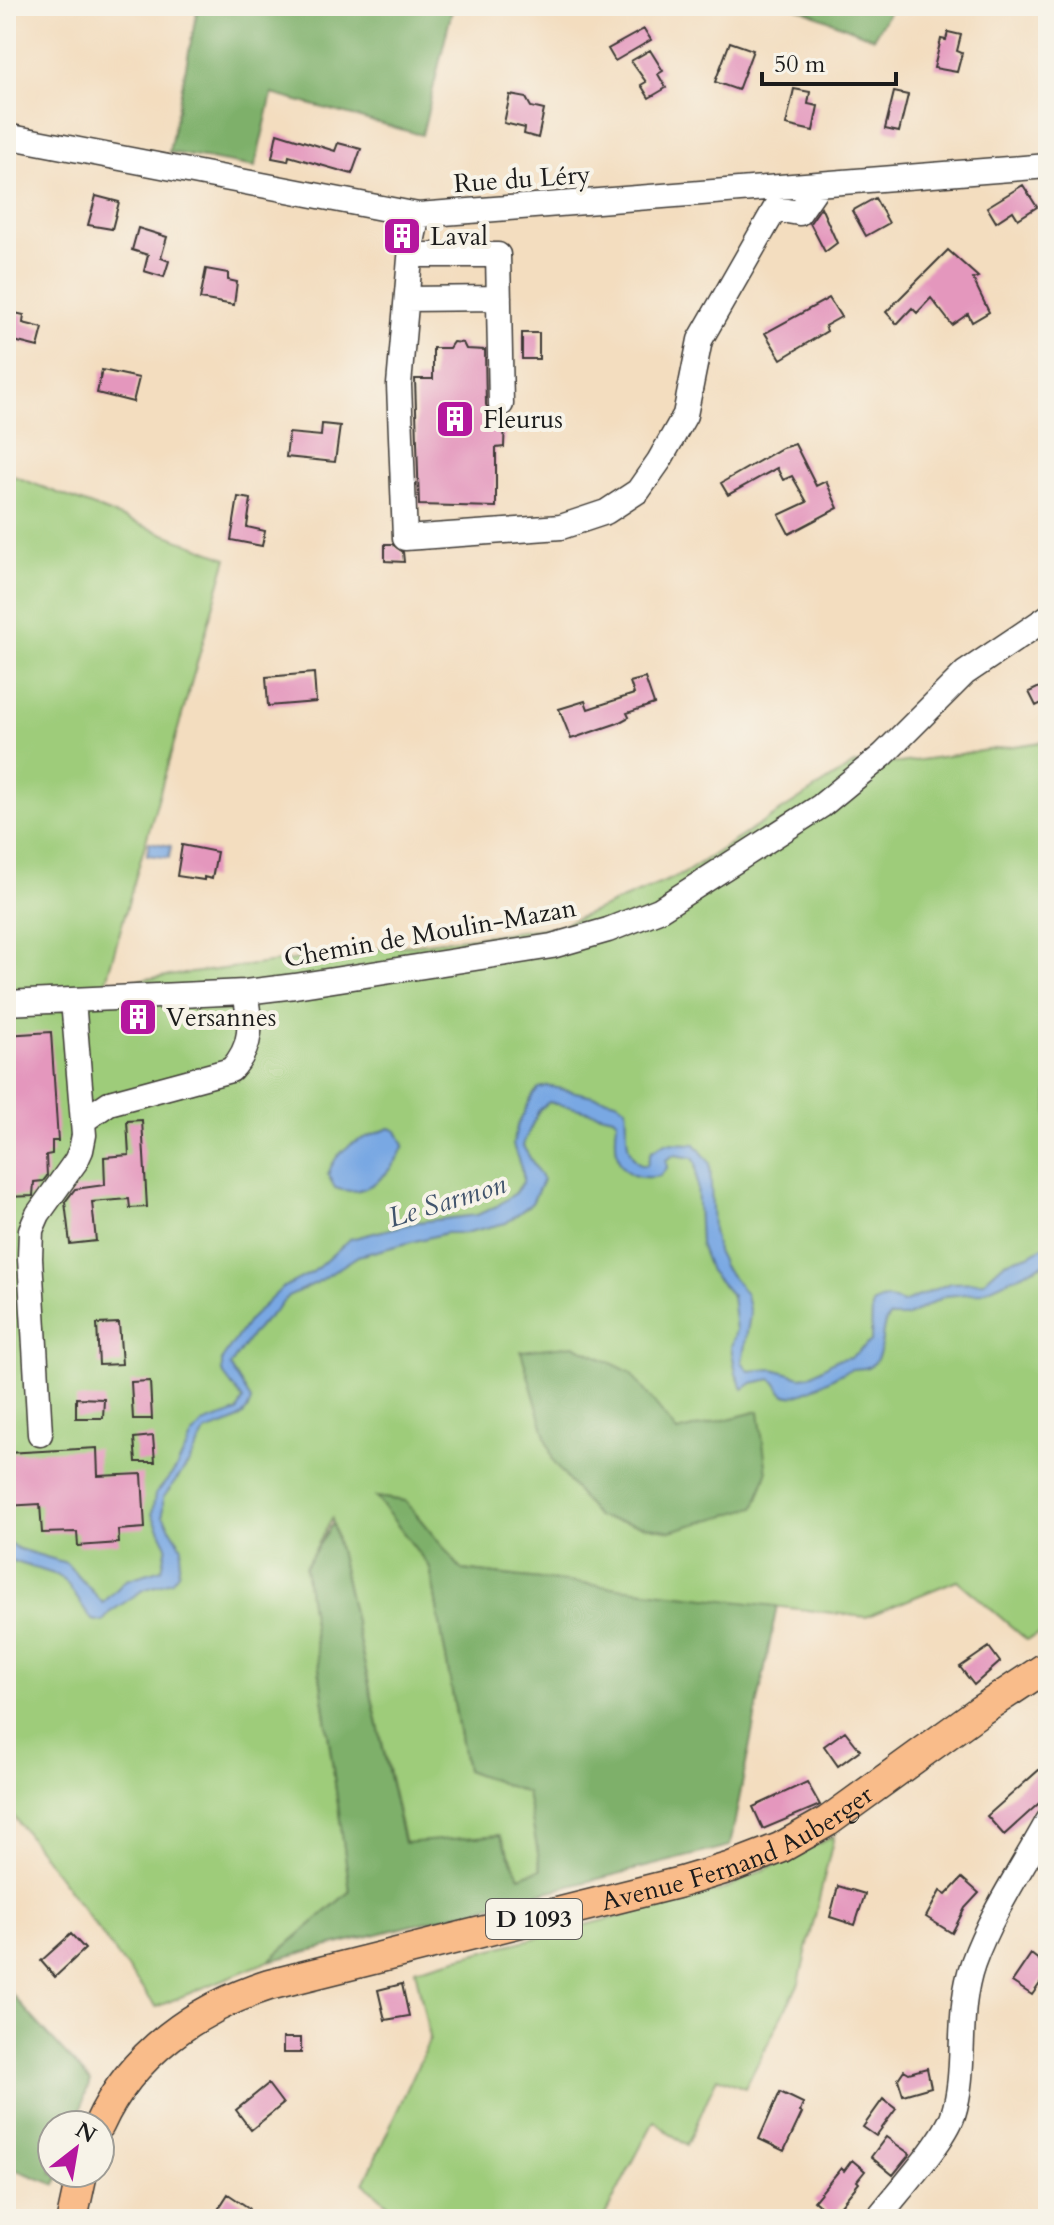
<svg xmlns="http://www.w3.org/2000/svg" width="1054" height="2225" font-family="Cardo,serif">
<style>
.green{fill:#9ecc7a;stroke:#5d744b;stroke-width:2}
.forest{fill:#7eb06a;stroke:#4d6643;stroke-width:2}
.water{fill:#79a8e3;stroke:#4a6280;stroke-width:2}
.building{fill:#e497bd}
.lines{fill:none;stroke-linecap:round;stroke-linejoin:round}
.minor-casing{stroke:#3c3934;stroke-width:27}
.major-casing{stroke:#3c3934;stroke-width:33}
.minor{stroke:#fff;stroke-width:24}
.major{stroke:#f9bc8a;stroke-width:30}
.labels{text-anchor:middle;dominant-baseline:central;stroke-width:8;stroke-linejoin:round;paint-order:stroke}
.shield{fill:#f7f3e8;stroke:#5e5c59;stroke-width:2}
.shield-label{font-size:24px;font-weight:bold;fill:#1c1c1c}
.street-label{font-size:26px;fill:#1c1c1c;stroke:#f7f3e8}
.poi-label{font-size:26px;fill:#1c1c1c;stroke:#f7f3e8;text-anchor:start}
.water-label{font-size:28px;font-style:italic;fill:#41546c;stroke:#f7f3e8}
</style>
<rect width="100%" height="100%" fill="#f7f3e8"/>
<filter id="ink" filterUnits="userSpaceOnUse"><feTurbulence type="fractalNoise" baseFrequency=".0125" numOctaves="2"/><feDisplacementMap in="SourceGraphic" scale="16" xChannelSelector="R" yChannelSelector="G"/><feConvolveMatrix kernelMatrix="1 2 1 2 8 2 1 2 1" color-interpolation-filters="sRGB"/></filter>
<filter id="wash" filterUnits="userSpaceOnUse"><feTurbulence type="fractalNoise" baseFrequency=".006" numOctaves="4" result="noise"/><feDisplacementMap in="SourceGraphic" scale="32" xChannelSelector="R" yChannelSelector="G"/><feGaussianBlur stdDeviation="1.8" result="paint"/><feColorMatrix in="noise" values="0 0 0 0 0 0 0 0 0 0 0 0 0 0 0 0 0 1.4 0 .05"/><feComposite in="paint" operator="in"/></filter>
<g filter="url(#wash)">
<rect width="100%" height="100%" fill="#f3ddbf"/>
<!-- green -->
<path class="green" d="M6,473L227,558L105,984L559,926L683,874L854,764L900,763L1048,741V1628L1027,1640L957,1580L866,1617L462,1570L405,1501L377,1497L430,1568L466,1770L527,1792L541,1870L520,1877L500,1835L405,1844L332,1519L305,1567L350,1891L269,1961L156,2007L6,1806Z
M834,1836L799,1983L745,2088L717,2077L687,2146L654,2121L603,2219H405L364,2183L430,2039L415,1969L722,1890Z"/>
<!-- forest -->
<path class="forest" d="M198,6H453L422,135L272,94L255,167L169,152Z
M793,6H893L873,38Z
M574,1345L630,1372L677,1432L759,1411L767,1473L755,1507L671,1531L597,1517L553,1461L521,1351Z
M376,1497L405,1501L462,1570L777,1606L730,1846L269,1961L350,1891L305,1567L333,1523L404,1843L500,1835L520,1877L541,1869L527,1793L466,1770L430,1568Z
M6,1988L90,2081L76,2125H52V2173H60L56,2185L6,2166Z"/>
<!-- water -->
<path class="water" d="M149,842L171,846L169,858L147,855Z
M548,1086L616,1101L626,1107C629,1128 621,1150 641,1165H647L651,1151L666,1143L695,1144L710,1163L713,1230L717,1251L723,1266L746,1294L750,1315L742,1362L749,1371L774,1369L800,1377L809,1376L836,1360L851,1357L871,1341L872,1304C884,1297 891,1298 903,1303L950,1283L983,1282L1005,1262L1029,1255L1048,1244V1262L980,1293L945,1296L906,1317H889C878,1330 886,1352 873,1364C866,1371 857,1367 849,1370C833,1376 807,1395 790,1396C782,1396 777,1384 772,1379L752,1383L743,1389L736,1374L731,1347L736,1330L732,1296L710,1271L700,1244L696,1163L693,1158L674,1155L666,1160L667,1168L660,1176C617,1184 613,1155 617,1121L613,1117L549,1102L539,1110L524,1142L523,1146L543,1180L532,1203L506,1223L464,1233H446L358,1256L316,1283L290,1295L252,1334L230,1366L251,1400C247,1422 224,1425 205,1432L189,1463L163,1498V1516L182,1547L178,1573L172,1581L143,1590L109,1613L103,1622L92,1620L66,1582L57,1575L6,1559V1542L19,1549L66,1563L103,1603L126,1580L162,1569L167,1546L152,1514L155,1495L176,1469L192,1436L202,1424L237,1412L243,1400L222,1372V1359L249,1320L282,1288L313,1272L350,1239L418,1222L477,1215L497,1206L514,1194L523,1182V1174L513,1145L517,1126L533,1095L539,1088Z
M390,1128L397,1131L404,1145C393,1172 367,1200 335,1188L328,1175C337,1144 362,1139 390,1128Z"/>
<g id="blocks">
<!-- building -->
<path class="building" d="M644,29L651,40L615,61L608,49Z
M948,32L961,35L957,51L962,53L957,72L934,68L941,39L946,40Z
M730,42L753,50L738,90L715,82Z
M650,50L663,71L658,74L666,88L649,98L641,85L646,82L631,61Z
M794,89L810,92L808,104L818,106L813,131L786,125Z
M894,92L908,95L899,132L885,129Z
M510,95L526,98L531,107L544,110L538,138L524,134L525,128L504,123Z
M277,133L335,151L338,143L361,149L352,174L289,156L288,161L272,158Z
M1023,185L1037,207L1018,219L1013,211L996,222L987,207Z
M96,196L119,202L112,229L88,225Z
M875,198L889,223L866,236L852,211Z
M821,207L837,243L825,252L810,223Z
M138,228L167,237L161,258L169,261L164,277L144,271L148,255L132,250Z
M948,250L978,277L973,279L989,312L972,322L968,314L952,325L931,298L917,313L912,308L897,324L886,312Z
M206,269L228,273V280L237,282L234,305L200,299Z
M829,298L841,317L825,326L827,331L781,359L765,333Z
M6,311L24,315L23,323L43,328L38,347L6,339Z
M522,333H539V359H522Z
M453,342L463,343L466,349L485,350L486,405L493,417L505,418L504,447L496,448V507L419,505L415,379H433V348H449Z
M102,370L139,378L133,402L97,393Z
M322,424L340,426L335,462L286,457L289,433L321,436Z
M795,444L816,486L826,481L838,508L789,534L779,515L807,502L792,476L783,480L777,468L728,495L721,483L782,448Z
M238,497L251,499L247,527L265,531L262,546L231,540Z
M385,544H392L403,552L404,562L385,561Z
M314,673L316,702L268,706L266,677Z
M645,678L654,704L627,713L629,717L618,723L571,739L559,709L585,701L588,709L634,694L630,682Z
M1048,683V700L1036,706L1029,692Z
M182,845L217,852L212,879L204,877V880L177,876Z
M51,1032L58,1141H52V1154L46,1155L47,1176L43,1181L34,1182L33,1196L6,1197V1035Z
M142,1120L147,1207L130,1208L129,1199L92,1202L96,1241L70,1244L65,1202L75,1189L105,1185L104,1157L129,1155L127,1121Z
M119,1323L122,1364L99,1365L97,1324Z
M150,1381L152,1419H133L131,1382Z
M76,1398L104,1399L103,1418H76Z
M153,1436L155,1462H136L134,1438Z
M97,1448L98,1476L142,1474L145,1528L118,1530L119,1543L78,1546L77,1532L42,1533L40,1504L6,1506V1453Z
M989,1647L1000,1662L974,1685L960,1667Z
M845,1731L860,1750L838,1766L824,1746Z
M1040,1769L1048,1778V1795L1004,1835L987,1816Z
M807,1782L820,1805L763,1829L753,1807Z
M962,1878L979,1893L965,1908L952,1933L926,1917L940,1891L946,1895Z
M838,1886L865,1894L855,1925L830,1917Z
M71,1934L85,1949L55,1977L41,1961Z
M1031,1954L1048,1967V1972L1032,1995L1012,1982Z
M402,1984L409,2016L385,2020L378,1990Z
M283,2038H301V2053H283Z
M927,2068L931,2087L903,2095L898,2079L904,2070L909,2073Z
M268,2084L283,2104L251,2130L236,2110Z
M780,2092L803,2103L800,2112L802,2113L784,2151L759,2139Z
M883,2099L896,2109L876,2136L863,2127Z
M886,2137L910,2154L893,2175L871,2157Z
M852,2160L865,2171L857,2181L859,2183L832,2216L814,2201L841,2168L844,2171Z
M228,2194L249,2208L243,2219H212Z"/>
</g>
</g>
<g filter="url(#ink)">
<use href="#blocks" fill-opacity="0" stroke="#3c3934" stroke-width="2"/>
<g class="lines">
<!-- minor casing -->
<g class="minor-casing">
<path id="minor" d="M6,136L418,215L1048,166
M418,215L411,247L399,385L405,538L561,527L606,512L638,491L659,461L685,415L700,340L775,209L799,213L819,184
M411,255H498L501,404
M407,299L499,298
M6,1003L245,992L295,986L552,946L608,930L659,910L821,806L883,755L965,673L1048,617
M83,1121L109,1103L231,1070C254,1045 251,1024 245,992
M40,1434L30,1258L31,1230L38,1214L76,1161L81,1150L84,1135L73,1000
M877,2219C896,2194 944,2142 953,2115C968,2068 955,2014 973,1963C991,1913 1023,1867 1048,1821"/>
</g>
<!-- major casing -->
<g class="major-casing">
<g id="major">
<path id="s1" d="M99,2125C131,2054 197,2008 269,1985L681,1882L731,1867L780,1848L828,1821L981,1710L1048,1666"/>
<path d="M72,2219L82,2173"/>
</g>
</g>
<!-- minor -->
<use href="#minor" class="minor"/>
<!-- major -->
<use href="#major" class="major"/>
</g>
</g>
<!-- icons -->
<defs>
<g id="building-square" transform="scale(2)"><rect x="-9" y="-9" width="18" height="18" rx="4" fill="#b5179e" stroke="#f7f3e8"/><path d="M-4-6H4V6H1V3H-1V6H-4ZM-2.5-4.3h1.7v1.8h-1.7ZM.8-4.3h1.7v1.8H.8ZM-2.5-1h1.7V.8h-1.7ZM.8-1h1.7V.8H.8Z" fill="#fff"/></g>
</defs>
<g fill-rule="evenodd">
<use href="#building-square" x="402" y="236"/>
<use href="#building-square" x="455" y="419"/>
<use href="#building-square" x="138" y="1017"/>
</g>
<g class="labels">
<!-- shield labels -->
<rect class="shield" x="486" y="1899" width="96" height="40" rx="6"/>
<g class="shield-label">
<text x="534" y="1919">D 1093</text>
</g>
<!-- street labels -->
<g class="street-label">
<text transform="translate(522 179) rotate(-4)">Rue du Léry</text>
<text transform="translate(430 933) rotate(-10)">Chemin de Moulin-Mazan</text>
<text stroke="none"><textPath href="#s1" startOffset="716">Avenue Fernand Auberger</textPath></text>
</g>
<!-- poi labels -->
<g class="poi-label">
<text x="430" y="236">Laval</text>
<text x="483" y="419">Fleurus</text>
<text x="166" y="1017">Versannes</text>
</g>
<!-- water labels -->
<g class="water-label">
<text transform="translate(447 1201) rotate(-17)">Le Sarmon</text>
</g>
</g>
<!-- margin -->
<rect width="1054" height="2225" fill="none" stroke="#f7f3e8" stroke-width="32"/>
<!-- north arrow -->
<g transform="translate(76 2149) rotate(31)"><circle r="38" fill="#f7f3e8" stroke="#9f9d96" stroke-width="2"/>
<path d="M0-6L14 30L0 20L-14 30Z" fill="#b5179e"/>
<text y="-12" font-size="22" font-weight="bold" text-anchor="middle" fill="#1c1c1c">N</text>
</g>
<!-- scale -->
<path d="M762 72v12h134v-12" fill="none" stroke="#1c1c1c" stroke-width="4"/>
<text x="774" y="72" font-size="24" fill="#1c1c1c" stroke="#f7f3e8" stroke-width="6" paint-order="stroke">50 m</text>
</svg>
